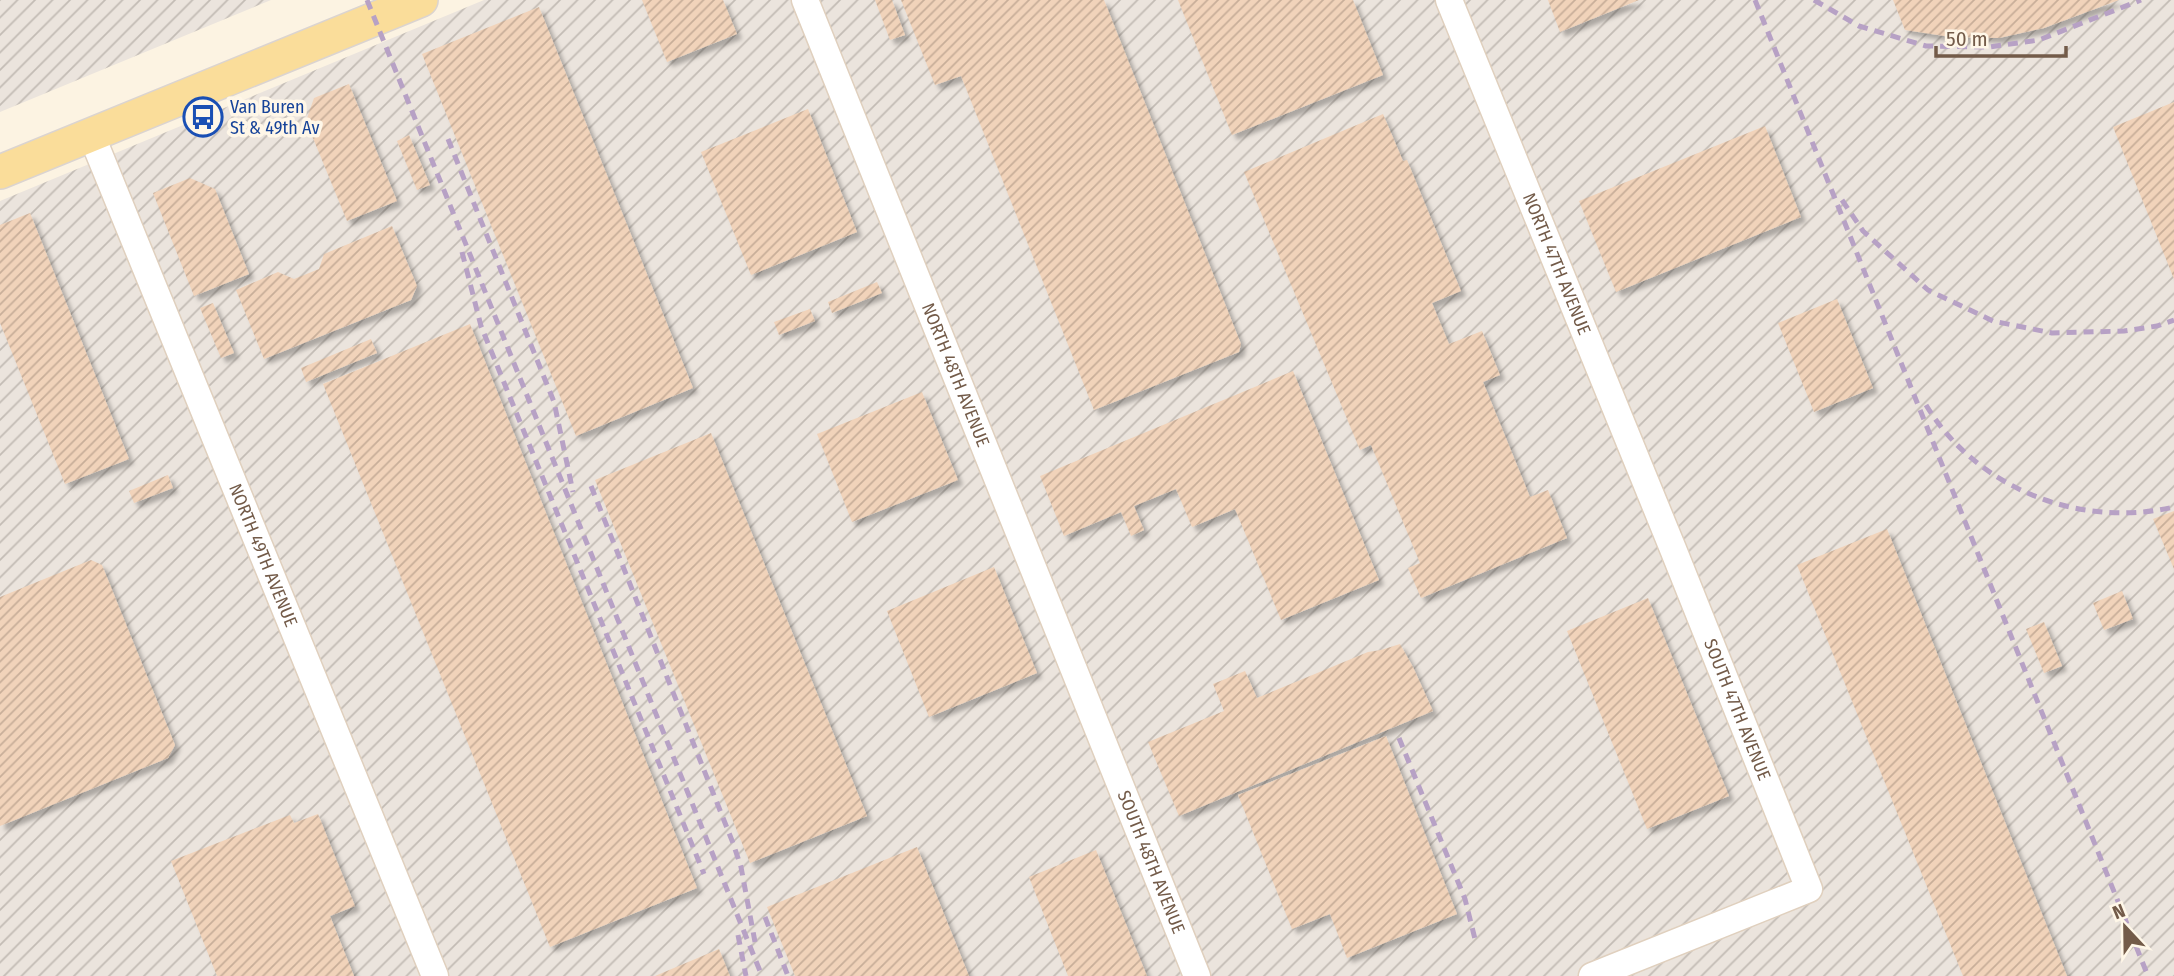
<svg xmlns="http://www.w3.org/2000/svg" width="2174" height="976" font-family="'Fira Sans Condensed',sans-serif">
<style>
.industrial{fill:url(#industrial-furrows)}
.building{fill:url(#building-hatch);filter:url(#shadow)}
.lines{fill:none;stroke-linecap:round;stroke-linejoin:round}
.minor-casing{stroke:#e0d0be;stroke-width:29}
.major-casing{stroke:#dbd4d0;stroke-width:36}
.minor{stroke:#fff;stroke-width:26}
.major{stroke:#fadd9a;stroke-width:33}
.rail{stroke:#b7a1c5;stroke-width:5;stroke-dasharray:10 7;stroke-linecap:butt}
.labels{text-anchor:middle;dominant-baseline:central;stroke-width:7;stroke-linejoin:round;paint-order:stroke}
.transit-label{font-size:18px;fill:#164399;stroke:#fff7e8;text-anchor:start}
.street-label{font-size:18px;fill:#735b49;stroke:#fff7e8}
</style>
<defs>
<pattern id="industrial-furrows" width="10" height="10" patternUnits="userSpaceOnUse" patternTransform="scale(1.75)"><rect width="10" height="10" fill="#ebe4dd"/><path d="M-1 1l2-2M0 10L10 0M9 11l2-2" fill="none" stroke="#c3bcb5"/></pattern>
<pattern id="building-hatch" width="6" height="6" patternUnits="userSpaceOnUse" patternTransform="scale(1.75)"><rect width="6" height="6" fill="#f1d3ba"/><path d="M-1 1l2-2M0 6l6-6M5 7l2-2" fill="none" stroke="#c8ae99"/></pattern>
<filter id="shadow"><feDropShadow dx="5" dy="5" stdDeviation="2" flood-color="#0004"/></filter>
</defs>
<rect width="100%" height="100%" fill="#fcf3e2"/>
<!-- industrial -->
<path class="industrial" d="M0,0H271L0,112Z
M484,0H2174V976H0V201Z"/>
<!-- building -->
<path class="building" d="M642,0H723L737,34L667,62Z
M875,0H892L905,35L890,40Z
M901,0H1104L1241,344L1239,352L1094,410L961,76L935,85Z
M1178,0H1353L1383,75L1232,135Z
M1548,0H1639L1560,32Z
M1893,0H2119L2044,28L1999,38L1951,37L1905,30Z
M539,7L693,388L576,436L422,54Z
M349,84L397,201L347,221L306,121L314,98Z
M2174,102V279L2113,127Z
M808,109L857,232L751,275L701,152Z
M1383,114L1403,161L1407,160L1461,291L1432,303L1449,344L1482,331L1500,375L1483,382L1530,497L1548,490L1567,538L1421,598L1408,568L1420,563L1371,445L1360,450L1244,172Z
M1765,126L1801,217L1616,292L1579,201Z
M409,135L430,185L417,190L397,141Z
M190,178L215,189L249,274L194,296L153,193Z
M30,213L129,459L65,484L0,323V225Z
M392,226L417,286L411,300L264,359L236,290L278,272L294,279L319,269L324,254Z
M877,282L882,293L832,313L828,302Z
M1837,299L1873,388L1814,412L1778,323Z
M213,303L234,353L221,358L200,308Z
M810,309L815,321L779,335L774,322Z
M470,324L697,888L550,947L323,384Z
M371,339L377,353L306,382L301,368Z
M1293,371L1379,580L1281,620L1235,509L1192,527L1176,489L1134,506L1144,530L1131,536L1121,512L1064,536L1040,476Z
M922,392L958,480L852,522L817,434Z
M711,433L867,816L750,863L595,480Z
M168,475L173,488L134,503L129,491Z
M2174,511V569L2153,519Z
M1887,529L2067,976H1963L1797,565Z
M91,560L102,565L175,745L168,758L0,826V597Z
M994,567L1037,673L929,717L887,611Z
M2122,591L2133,619L2104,630L2093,603Z
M1648,598L1729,796L1647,829L1567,631Z
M2044,622L2062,666L2044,673L2026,629Z
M1400,644L1413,667L1433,711L1179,816L1148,742L1224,711L1213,684L1245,671L1257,698L1368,652L1381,650Z
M1386,736L1457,914L1347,958L1330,914L1292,929L1238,795Z
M318,814L355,906L330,916L354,976H217L171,861L290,815L294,823Z
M917,847L969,976H795L767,907Z
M1096,850L1147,976H1068L1029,877Z
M719,949L730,976H655Z"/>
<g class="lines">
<!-- minor casing -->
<g class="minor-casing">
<g id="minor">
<path id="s1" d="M805,0L1197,976"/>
<path id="s2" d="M1449,0L1673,549L1809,889L1592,976"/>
<path id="s3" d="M91,134L435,976"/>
</g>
</g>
<!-- major casing -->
<g class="major-casing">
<path id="major" d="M0,172L421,0"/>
</g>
<!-- minor -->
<use href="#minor" class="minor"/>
<!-- major -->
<use href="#major" class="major"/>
<!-- rail -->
<path class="rail" d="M367,0L762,976
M1755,0L2148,976
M1814,0L1859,26L1926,46L1989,47L2039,40L2141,0
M448,139L554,402L573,492
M1842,200L1863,231L1928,290L1993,321L2052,333L2124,331L2157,326L2174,320
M462,252L481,326L704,874
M1926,405C1976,488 2079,529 2174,507
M591,486L733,843L741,867L755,942
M1399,738L1465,899L1476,943
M765,917L788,976
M738,935L746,976"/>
</g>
<!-- icons -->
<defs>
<g id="bus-ring" transform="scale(2.0125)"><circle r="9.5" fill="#fff7e8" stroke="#1a4fb4" stroke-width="1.5"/><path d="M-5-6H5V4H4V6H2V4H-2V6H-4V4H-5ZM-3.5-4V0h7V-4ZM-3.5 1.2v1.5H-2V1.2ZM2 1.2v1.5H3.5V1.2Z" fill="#1a4fb4"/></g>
</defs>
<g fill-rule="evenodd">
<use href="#bus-ring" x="203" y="117"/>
</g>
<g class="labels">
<!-- transit labels -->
<g class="transit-label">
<text x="230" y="107">Van Buren<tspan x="230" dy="21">St &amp; 49th Av</tspan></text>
</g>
<!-- street labels -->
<g class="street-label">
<text stroke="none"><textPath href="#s2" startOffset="285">NORTH 47TH AVENUE</textPath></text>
<text stroke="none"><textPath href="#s1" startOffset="404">NORTH 48TH AVENUE</textPath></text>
<text stroke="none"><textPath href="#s3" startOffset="455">NORTH 49TH AVENUE</textPath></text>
<text stroke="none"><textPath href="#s2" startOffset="766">SOUTH 47TH AVENUE</textPath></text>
<text stroke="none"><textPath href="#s1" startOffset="929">SOUTH 48TH AVENUE</textPath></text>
</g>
</g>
<!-- north arrow -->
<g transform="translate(2125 927) rotate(338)" stroke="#fff7e8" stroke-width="5" paint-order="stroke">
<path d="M0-5L12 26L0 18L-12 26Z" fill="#735b49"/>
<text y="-10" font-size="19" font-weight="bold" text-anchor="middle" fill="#735b49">N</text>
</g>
<!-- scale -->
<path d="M1936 46v10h130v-10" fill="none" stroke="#735b49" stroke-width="3.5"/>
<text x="1946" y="46" font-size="21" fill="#735b49" stroke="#fff7e8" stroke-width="5" paint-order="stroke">50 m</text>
</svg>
